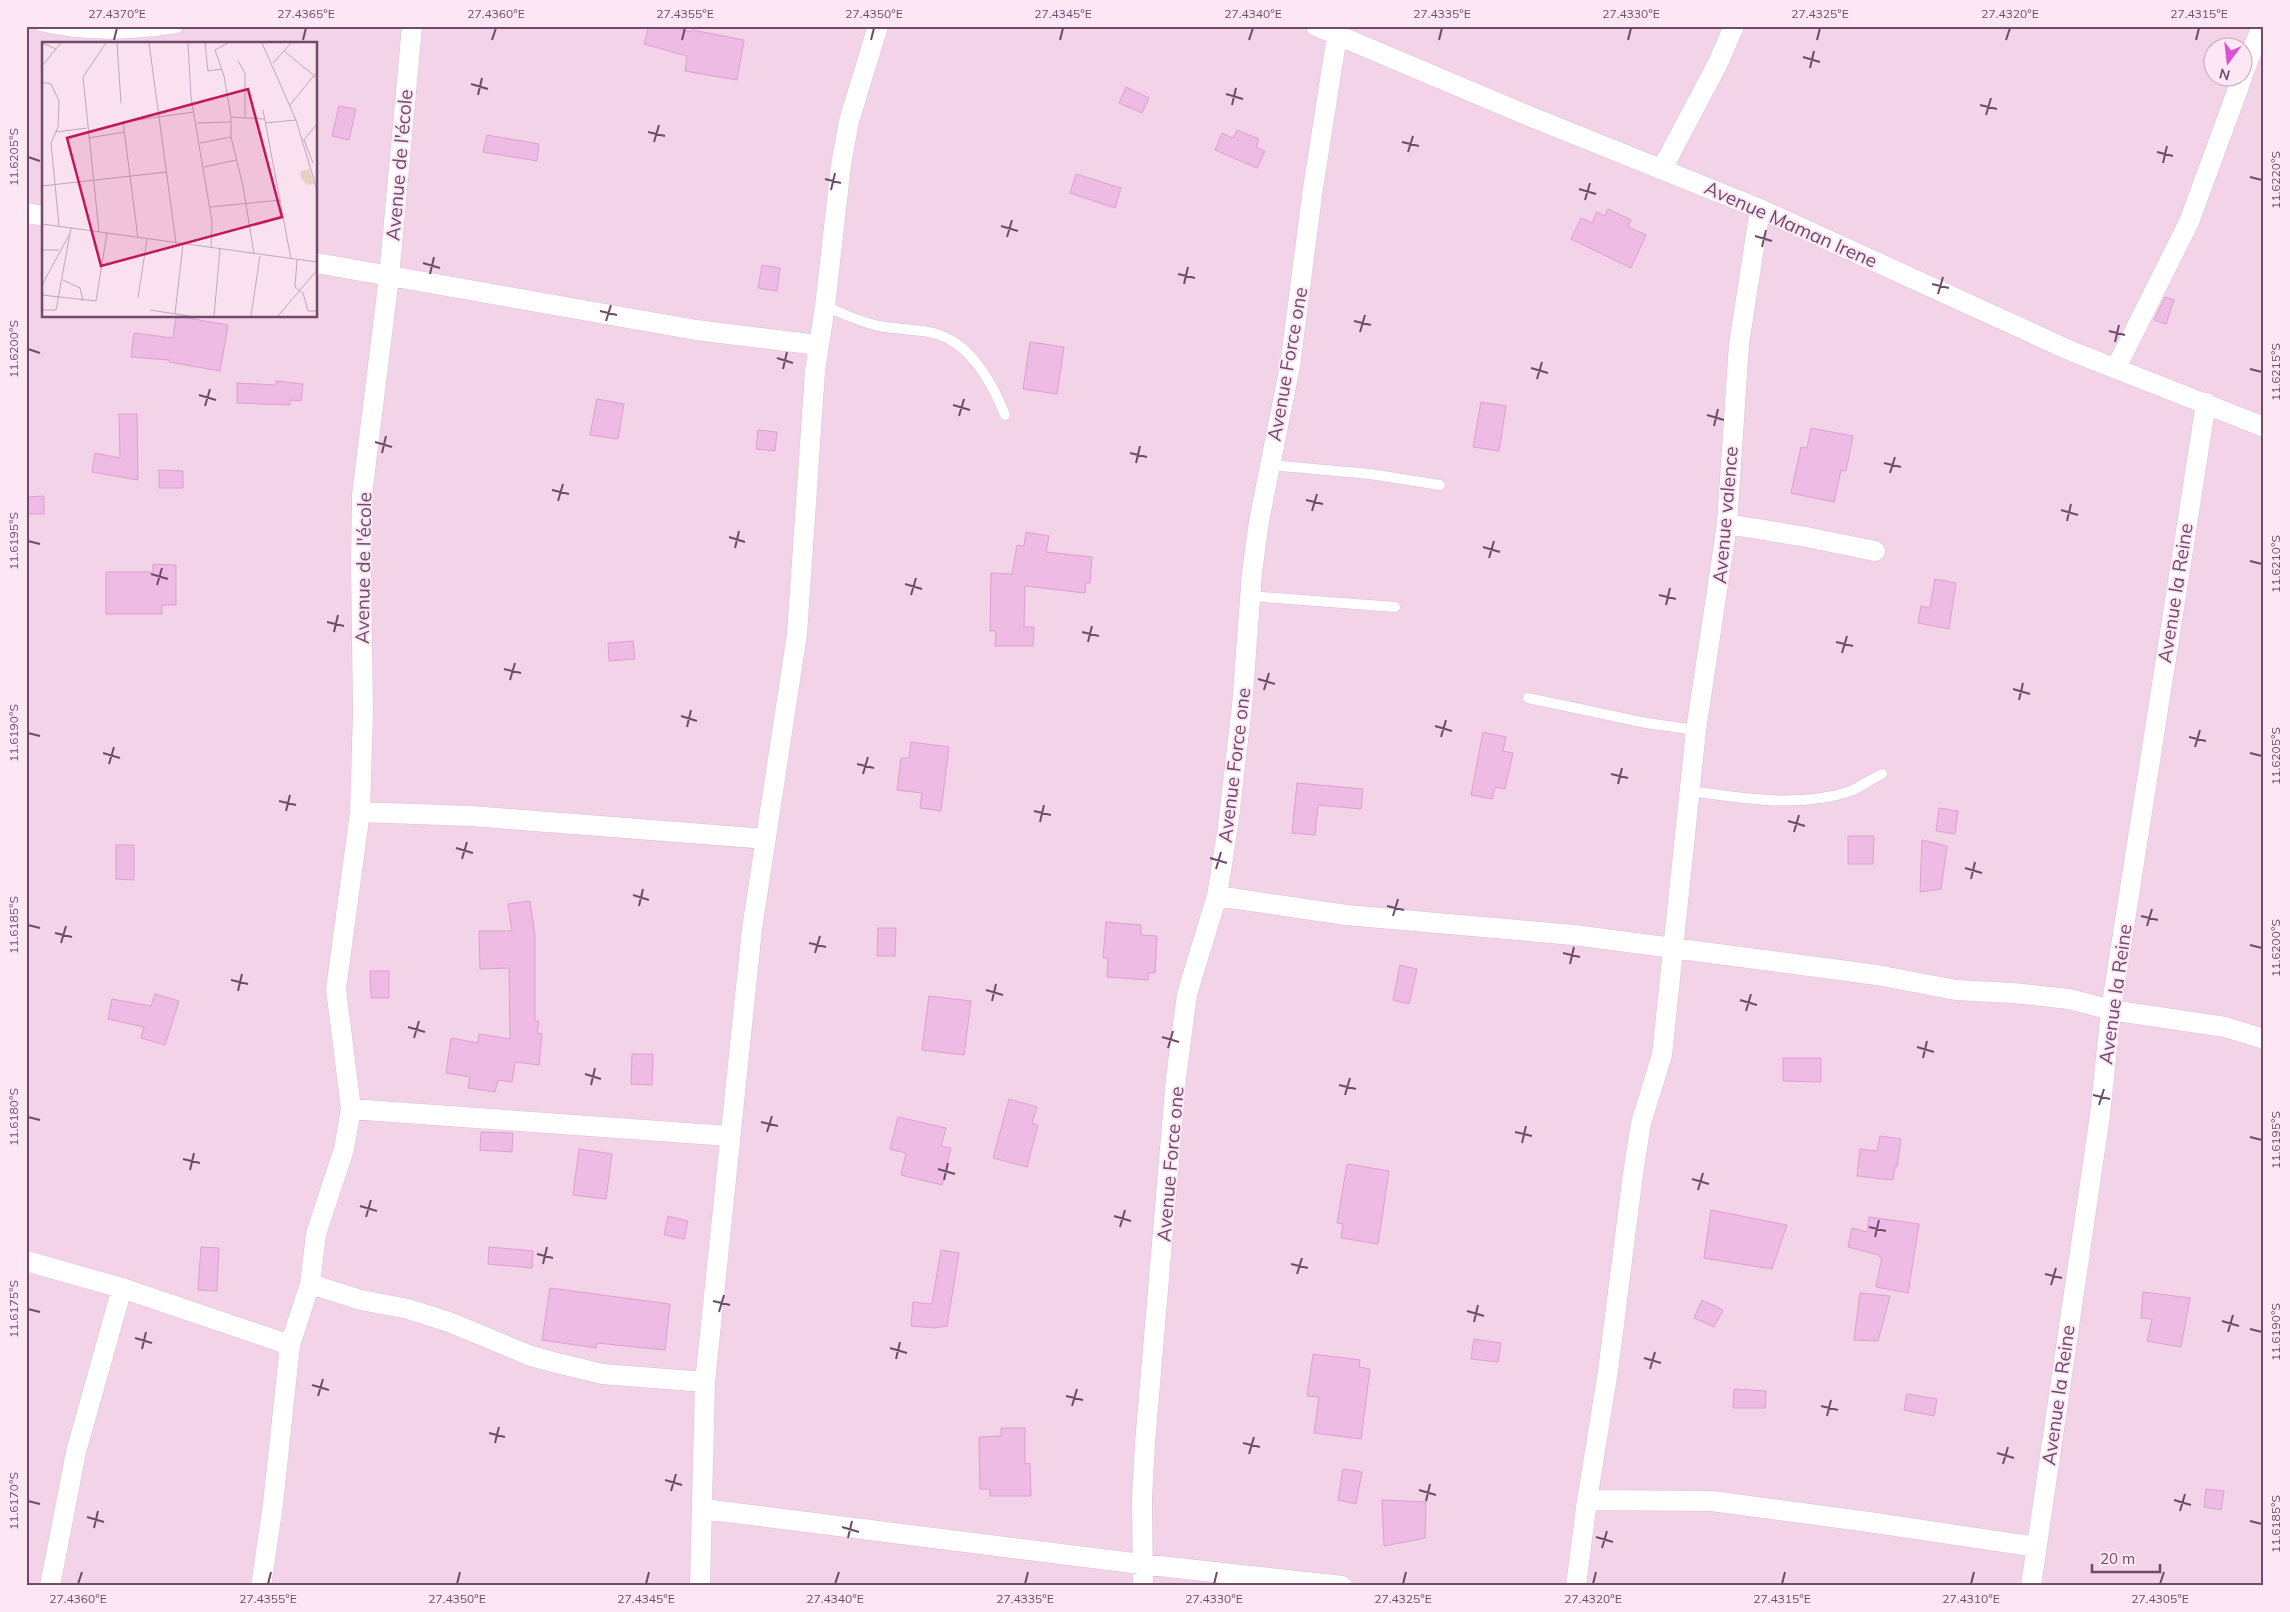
<svg xmlns="http://www.w3.org/2000/svg" width="2290" height="1612" font-family="Mulish,sans-serif">
<style>
.residential{fill:#f3d3e7;fill-rule:evenodd}
.building{fill:#edbbe3;stroke:#df9dd2}
.lines{fill:none;stroke-linecap:round;stroke-linejoin:round}
.lane-casing{stroke:#ddbed4;stroke-width:11}
.street-casing{stroke:#ddbed4;stroke-width:21}
.lane{stroke:#fff;stroke-width:10}
.street{stroke:#fff;stroke-width:20}
.ticks{fill:none;stroke:#6f4a69;stroke-width:2}
.labels{text-anchor:middle;dominant-baseline:central;stroke-width:4;stroke-linejoin:round;paint-order:stroke}
.street-label{font-size:19px;fill:#6f4a69;stroke:#fde7f4}
.inset-road{fill:none;stroke:#c2a5ba;stroke-width:1}
.view{fill:#c2185b;fill-opacity:0.15;stroke:#c2185b;stroke-width:2.5}
.inset-edge{fill:none;stroke:#6f4a69;stroke-width:2.5}
.neatline{fill:none;stroke:#6f4a69;stroke-width:2}
.ticks-label{font-size:12px;text-anchor:middle;fill:#6f4a69}
</style>
<rect width="100%" height="100%" fill="#fae1f0"/>
<!-- residential -->
<path class="residential" d="M26,26H2264V1586H26ZM44,44H316V316H44ZM2212,48H2242V78H2212Z"/>
<!-- building -->
<path class="building" d="M649,26H670L691,32L692,30L744,40L737,80L685,71L687,56L644,44Z
M1126,87L1149,98L1142,113L1119,103Z
M339,106L356,109L349,140L332,136Z
M1237,130L1259,139L1256,147L1265,151L1257,168L1215,150L1222,133L1233,138Z
M487,135L539,144L537,161L483,152Z
M1076,174L1121,188L1115,208L1070,193Z
M1608,209L1631,220L1628,227L1646,235L1631,268L1571,239L1581,218L1592,223L1597,212L1605,216Z
M762,265L780,268L777,291L758,288Z
M2165,297L2174,300L2166,324L2154,320Z
M176,316L228,325L220,371L169,362V360L131,357L134,333L173,338Z
M1030,342L1064,347L1057,394L1023,389Z
M276,381L303,384L301,401L290,400V405L237,403V383L276,385Z
M597,399L624,404L618,439L590,435Z
M1481,402L1506,406L1499,451L1473,447Z
M119,414H137L138,480L92,472L95,453L120,458Z
M1811,428L1853,436L1846,471L1841,470L1834,502L1791,493L1801,447L1807,448Z
M758,430L777,432L775,451L756,449Z
M159,470L183,471V488H159Z
M44,496V514H26V497Z
M1026,532L1049,536L1046,552L1092,557L1090,583H1086L1085,593L1025,586L1024,627H1034L1033,646H995L996,631H990L991,573L1012,574L1017,545L1024,546Z
M153,564L176,565V605H162V614H106V572H153Z
M1935,579L1956,583L1949,629L1918,623L1921,606L1930,608Z
M633,641L635,659L609,661L608,643Z
M1483,732L1506,737L1503,751L1513,753L1505,789L1495,787L1492,799L1471,795Z
M911,742L949,747L941,811L920,808L922,793L897,790L901,758H909Z
M1297,783L1363,789L1361,809L1318,805L1315,835L1292,833Z
M1939,808L1958,811L1955,834L1936,831Z
M1848,836H1874L1873,864H1848Z
M1922,840L1947,846L1941,889L1920,892Z
M116,845H134V880L116,879Z
M530,901L535,936V1021H539L537,1033L542,1034L539,1065L515,1062L512,1082L498,1080L495,1092L468,1088L470,1077L446,1073L451,1038L478,1043L479,1034L510,1039L509,968L480,969L479,931H512L508,904Z
M1106,922L1141,925V935L1157,936L1155,973H1148V980L1107,977L1108,958H1103Z
M878,928H896L895,956H877Z
M1400,965L1417,969L1409,1004L1393,1000Z
M370,971H389V998H371Z
M155,994L179,1001L165,1045L141,1038L144,1027L108,1019L112,999L151,1006Z
M929,996L971,1001L964,1055L922,1050Z
M632,1054H653L652,1085L631,1084Z
M1783,1058H1821V1082L1783,1081Z
M1009,1099L1037,1107L1032,1123L1038,1125L1027,1167L993,1158Z
M898,1117L946,1128L941,1146L951,1148L942,1185L901,1175L906,1153L890,1149Z
M481,1132L513,1133L512,1152L480,1150Z
M1880,1136L1901,1139L1897,1167H1895L1893,1180L1857,1176L1860,1149L1877,1151Z
M579,1149L612,1154L606,1199L573,1195Z
M1347,1164L1389,1171L1378,1244L1341,1238L1343,1224L1337,1223Z
M1711,1210L1787,1225L1772,1269L1704,1258Z
M668,1216L688,1221L684,1239L664,1235Z
M1869,1217L1919,1224L1908,1293L1876,1287L1882,1257H1879V1255L1848,1247L1852,1228L1867,1232Z
M201,1247L219,1248L217,1291L198,1290Z
M489,1247L533,1251L532,1268L488,1264Z
M941,1250L959,1253L947,1326L934,1328L911,1326L913,1302L932,1304Z
M550,1288L670,1304L665,1350L597,1343L596,1348L542,1340Z
M2143,1292L2190,1298L2181,1347L2147,1341L2152,1319L2141,1318Z
M1860,1293L1890,1296L1878,1341L1854,1340Z
M1702,1300L1723,1310L1714,1327L1694,1318Z
M1474,1339L1501,1343L1498,1362L1471,1359Z
M1313,1354L1360,1360L1359,1367L1370,1369L1361,1439L1314,1433L1319,1397L1307,1396Z
M1734,1389L1766,1391L1765,1408H1733Z
M1907,1394L1937,1399L1934,1416L1904,1410Z
M1001,1428H1025V1464L1030,1463L1031,1496H990V1489H980L979,1437L1001,1436Z
M1343,1469L1362,1472L1356,1504L1338,1500Z
M2206,1489L2224,1491L2221,1510L2204,1507Z
M1382,1500L1426,1502L1425,1538L1384,1546Z"/>
<g class="lines">
<!-- lane casing -->
<g class="lane-casing">
<path id="lane" d="M40,26C85,37 132,35 177,28
M825,306C843,314 860,322 879,326C895,329 912,329 928,332C968,338 991,380 1005,415
M1269,465L1370,474L1440,485
M1250,596L1395,607
M1528,698L1646,723L1696,730
M1690,791C1742,798 1796,808 1848,792C1859,788 1871,779 1882,774"/>
</g>
<!-- street casing -->
<g class="street-casing">
<path id="street" d="M1316,26L1524,114L1760,209L2071,351L2264,427
M2242,76L2262,26
M1662,169L1718,63L1734,26
M26,213L44,216
M316,263L696,330L818,345
M2116,368L2189,222L2242,78
M1727,524L1806,537L1875,551
M360,812L471,816L766,839
M1217,896L1346,915L1574,935L1877,975L1956,990L2013,993L2069,999L2111,1010L2225,1027L2264,1039
M351,1109L729,1136
M26,1261L122,1288L290,1345L273,1504L261,1586
M310,1284L361,1300L408,1309L449,1322L531,1356L553,1362L602,1374L705,1382
M290,1345L310,1284L316,1234L344,1149L351,1109L336,989L360,812L363,712L361,564L362,495L389,277L412,26
M1587,1500L1712,1501L1869,1522L2036,1547
M703,1509L1141,1564L1342,1586
M50,1586L76,1452L122,1288
M700,1586L705,1382L752,929L797,634L815,371L825,306L841,165L849,121L878,26
M1143,1586L1142,1498L1145,1443L1176,1078L1187,994L1217,896L1228,826L1242,706L1252,573L1259,521L1290,366L1312,195L1337,35
M1576,1586L1587,1500L1608,1371L1633,1174L1641,1123L1662,1055L1696,730L1727,524L1739,344L1760,209
M2031,1586L2100,1115L2111,1010L2206,403"/>
</g>
<!-- lane -->
<use href="#lane" class="lane"/>
<!-- street -->
<use href="#street" class="street"/>
</g>
<!-- ticks -->
<path class="ticks" d="M114,40L117,28M303,40L306,28M492,40L496,28M682,40L685,28M871,40L874,28M1060,40L1063,28M1249,40L1253,28M1439,40L1442,28M1628,40L1631,28M1817,40L1820,28M2006,40L2010,28M2196,40L2199,28M1803,57L1820,62M1810,68L1814,51M471,84L488,89M1226,94L1243,99M478,95L482,78M1232,105L1236,88M1980,105L1997,109M1986,115L1991,98M648,132L665,136M654,142L659,125M1402,142L1419,146M1408,152L1413,136M2157,152L2173,156M28,157L40,161M2163,163L2167,146M2250,177L2262,180M825,179L841,183M1579,189L1596,194M831,190L835,173M1585,200L1590,183M1001,226L1018,231M1755,236L1772,241M1007,237L1012,220M1762,247L1766,230M423,263L440,268M430,274L434,257M1178,274L1195,278M1184,284L1188,267M1932,284L1949,288M1938,294L1943,277M600,311L617,315M606,321L611,305M1354,321L1371,325M2109,331L2125,335M1360,332L1365,315M2115,342L2119,325M28,349L40,353M777,358L793,363M1531,368L1548,373M783,369L787,352M2250,369L2262,372M1537,379L1542,362M199,395L216,400M953,405L970,410M205,406L210,389M1707,415L1724,420M959,416L964,399M1714,426L1718,409M375,442L392,447M382,453L386,436M1130,453L1147,457M1136,463L1140,446M1884,463L1901,467M1890,473L1895,457M552,490L569,494M1306,500L1323,504M558,501L563,484M2061,510L2078,515M1312,511L1317,494M2067,521L2071,504M729,537L745,542M28,541L40,544M1483,547L1500,552M735,548L739,531M1489,558L1494,541M2250,561L2262,564M151,574L168,579M905,584L922,589M157,585L162,568M911,595L916,578M1659,595L1676,599M1666,605L1670,588M327,622L344,626M334,632L338,615M1082,632L1099,636M1088,642L1092,626M1836,642L1853,646M1842,653L1847,636M504,669L521,673M1258,679L1275,684M510,680L515,663M2013,689L2030,694M1264,690L1269,673M2019,700L2023,683M681,716L697,721M1435,726L1452,731M687,727L691,710M28,733L40,736M1441,737L1446,720M2189,737L2206,741M2195,747L2200,730M103,753L120,758M2250,753L2262,756M109,764L114,747M857,764L874,768M863,774L868,757M1611,774L1628,778M1618,784L1622,768M279,801L296,805M286,811L290,795M1034,811L1051,815M1788,821L1805,826M1040,822L1044,805M1794,832L1799,815M456,848L473,853M1210,858L1227,863M462,859L467,842M1965,868L1982,873M1216,869L1221,852M1971,879L1975,862M633,895L649,900M639,906L643,889M1387,906L1404,910M1393,916L1398,899M2141,916L2158,920M28,925L40,928M2147,926L2152,909M55,933L72,937M61,943L66,926M809,943L826,947M2250,945L2262,948M815,953L820,936M1563,953L1580,957M1570,964L1574,947M231,980L248,984M986,990L1003,995M238,991L242,974M1740,1000L1757,1005M992,1001L996,984M1746,1011L1751,994M408,1027L425,1032M1162,1037L1179,1042M414,1038L419,1021M1917,1047L1934,1052M1168,1048L1173,1031M1923,1058L1927,1041M585,1074L601,1079M591,1085L595,1068M1339,1085L1356,1089M1345,1095L1350,1078M2093,1095L2110,1099M2099,1105L2104,1089M28,1117L40,1120M761,1122L778,1126M767,1132L772,1116M1515,1132L1532,1136M2250,1137L2262,1140M1522,1143L1526,1126M183,1159L200,1163M938,1169L955,1174M190,1170L194,1153M1692,1179L1709,1184M944,1180L948,1163M1698,1190L1703,1173M360,1206L377,1211M1114,1216L1131,1221M366,1217L371,1200M1120,1227L1125,1210M1869,1227L1886,1231M1875,1237L1879,1220M537,1254L553,1258M543,1264L547,1247M1291,1264L1308,1268M1297,1274L1302,1258M2045,1274L2062,1278M2051,1285L2056,1268M713,1301L730,1305M28,1309L40,1312M1467,1311L1484,1316M719,1312L724,1295M2222,1321L2239,1326M1474,1322L1478,1305M2250,1329L2262,1332M2228,1332L2233,1315M135,1338L152,1343M890,1348L907,1353M142,1349L146,1332M1644,1358L1661,1363M896,1359L900,1342M1650,1369L1655,1352M312,1385L329,1390M318,1396L323,1379M1066,1396L1083,1400M1072,1406L1077,1389M1821,1406L1838,1410M1827,1416L1831,1400M489,1433L505,1437M495,1443L499,1427M1243,1443L1260,1447M1997,1453L2014,1458M1249,1454L1254,1437M2003,1464L2008,1447M665,1480L682,1485M1419,1490L1436,1495M671,1491L676,1474M2174,1500L2191,1505M28,1501L40,1504M1426,1501L1430,1484M2180,1511L2185,1494M87,1517L104,1522M2250,1521L2262,1524M842,1527L859,1532M94,1528L98,1511M1596,1537L1613,1542M848,1538L852,1521M1602,1548L1607,1531M78,1584L82,1572M268,1584L271,1572M457,1584L460,1572M646,1584L649,1572M835,1584L839,1572M1025,1584L1028,1572M1214,1584L1217,1572M1403,1584L1406,1572M1593,1584L1596,1572M1782,1584L1785,1572M1971,1584L1974,1572M2160,1584L2164,1572"/>
<g class="labels">
<!-- street labels -->
<g class="street-label">
<text transform="translate(399 165) rotate(-85)">Avenue de l'école</text>
<text transform="translate(1791 224) rotate(24)">Avenue Maman Irene</text>
<text transform="translate(1287 364) rotate(-80)">Avenue Force one</text>
<text transform="translate(1725 515) rotate(-85)">Avenue valence</text>
<text transform="translate(363 568) rotate(-89)">Avenue de l'école</text>
<text transform="translate(2175 593) rotate(-81)">Avenue la Reine</text>
<text transform="translate(1234 765) rotate(-83)">Avenue Force one</text>
<text transform="translate(2115 994) rotate(-82)">Avenue la Reine</text>
<text transform="translate(1170 1164) rotate(-85)">Avenue Force one</text>
<text transform="translate(2058 1395) rotate(-82)">Avenue la Reine</text>
</g>
</g>
<!-- overview -->
<g transform="translate(42 42)">
<rect width="275" height="275" fill="#fae1f0"/>
<path d="M267,127L272,142L265,143L258,135L259,129Z" fill="#e6d0c1"/>
<path class="inset-road" d="M0,1L14,7M75,1L79,61M107,1L134,201M146,1L149,55L170,180L169,205M163,1L166,29L180,27M186,1L173,8L182,34L189,75L222,77M220,1L254,78L275,148M242,9L275,36M196,19L203,31V76M231,21L249,1M0,24L19,1M0,40L9,42L17,59L16,85L9,101L17,184M248,63L275,30M221,68L249,217M189,75V95L201,144L212,212M155,81L188,80M223,81L254,78M14,90L45,86M46,96L83,90M262,98L271,121M261,99L275,82M158,101L189,95M162,125L194,118M0,144L125,130M168,165L239,158M0,182L275,220M57,190L41,35L64,1M96,196L81,80L152,70M0,208H17M255,218L253,245L261,251L266,269H275M21,238L38,246L41,259M0,243L27,193M0,253L54,259L65,191M96,256L105,197M0,268H14L29,186M108,268L147,274M133,272L141,202M172,274L178,207M209,274L218,214M236,274L275,228"/>
<path class="view" d="M206,47L240,175L59,224L25,96Z"/>
<rect width="275" height="275" class="inset-edge"/>
</g>
<!-- border -->
<rect width="2290" height="1612" fill="none" stroke="#fde7f4" stroke-width="55"/>
<!-- north arrow -->
<g transform="translate(2228 62) rotate(195)"><circle r="24" fill="#fde7f4" stroke="#c4a8bc"/>
<path d="M0-4L9 19L0 12L-9 19Z" fill="#dc4fd7"/>
<text y="-8" font-size="14" font-weight="bold" text-anchor="middle" fill="#6f4a69">N</text>
</g>
<!-- scale -->
<path d="M2092 1564v8h68v-8" fill="none" stroke="#6f4a69" stroke-width="2.5"/>
<text x="2100" y="1564" font-size="15" fill="#6f4a69" stroke="#fde7f4" stroke-width="4" paint-order="stroke">20 m</text>
<rect x="28" y="28" width="2234" height="1556" class="neatline"/>
<g class="ticks-label">
<text x="117" y="18">27.4370°E</text>
<text x="306" y="18">27.4365°E</text>
<text x="496" y="18">27.4360°E</text>
<text x="685" y="18">27.4355°E</text>
<text x="874" y="18">27.4350°E</text>
<text x="1063" y="18">27.4345°E</text>
<text x="1253" y="18">27.4340°E</text>
<text x="1442" y="18">27.4335°E</text>
<text x="1631" y="18">27.4330°E</text>
<text x="1820" y="18">27.4325°E</text>
<text x="2010" y="18">27.4320°E</text>
<text x="2199" y="18">27.4315°E</text>
<text transform="translate(14 157) rotate(-90)" y="4">11.6205°S</text>
<text transform="translate(2276 180) rotate(-90)" y="4">11.6220°S</text>
<text transform="translate(14 349) rotate(-90)" y="4">11.6200°S</text>
<text transform="translate(2276 372) rotate(-90)" y="4">11.6215°S</text>
<text transform="translate(14 541) rotate(-90)" y="4">11.6195°S</text>
<text transform="translate(2276 564) rotate(-90)" y="4">11.6210°S</text>
<text transform="translate(14 733) rotate(-90)" y="4">11.6190°S</text>
<text transform="translate(2276 756) rotate(-90)" y="4">11.6205°S</text>
<text transform="translate(14 925) rotate(-90)" y="4">11.6185°S</text>
<text transform="translate(2276 948) rotate(-90)" y="4">11.6200°S</text>
<text transform="translate(14 1117) rotate(-90)" y="4">11.6180°S</text>
<text transform="translate(2276 1140) rotate(-90)" y="4">11.6195°S</text>
<text transform="translate(14 1309) rotate(-90)" y="4">11.6175°S</text>
<text transform="translate(2276 1332) rotate(-90)" y="4">11.6190°S</text>
<text transform="translate(14 1501) rotate(-90)" y="4">11.6170°S</text>
<text transform="translate(2276 1524) rotate(-90)" y="4">11.6185°S</text>
<text x="78" y="1603">27.4360°E</text>
<text x="268" y="1603">27.4355°E</text>
<text x="457" y="1603">27.4350°E</text>
<text x="646" y="1603">27.4345°E</text>
<text x="835" y="1603">27.4340°E</text>
<text x="1025" y="1603">27.4335°E</text>
<text x="1214" y="1603">27.4330°E</text>
<text x="1403" y="1603">27.4325°E</text>
<text x="1593" y="1603">27.4320°E</text>
<text x="1782" y="1603">27.4315°E</text>
<text x="1971" y="1603">27.4310°E</text>
<text x="2160" y="1603">27.4305°E</text>
</g>
</svg>
